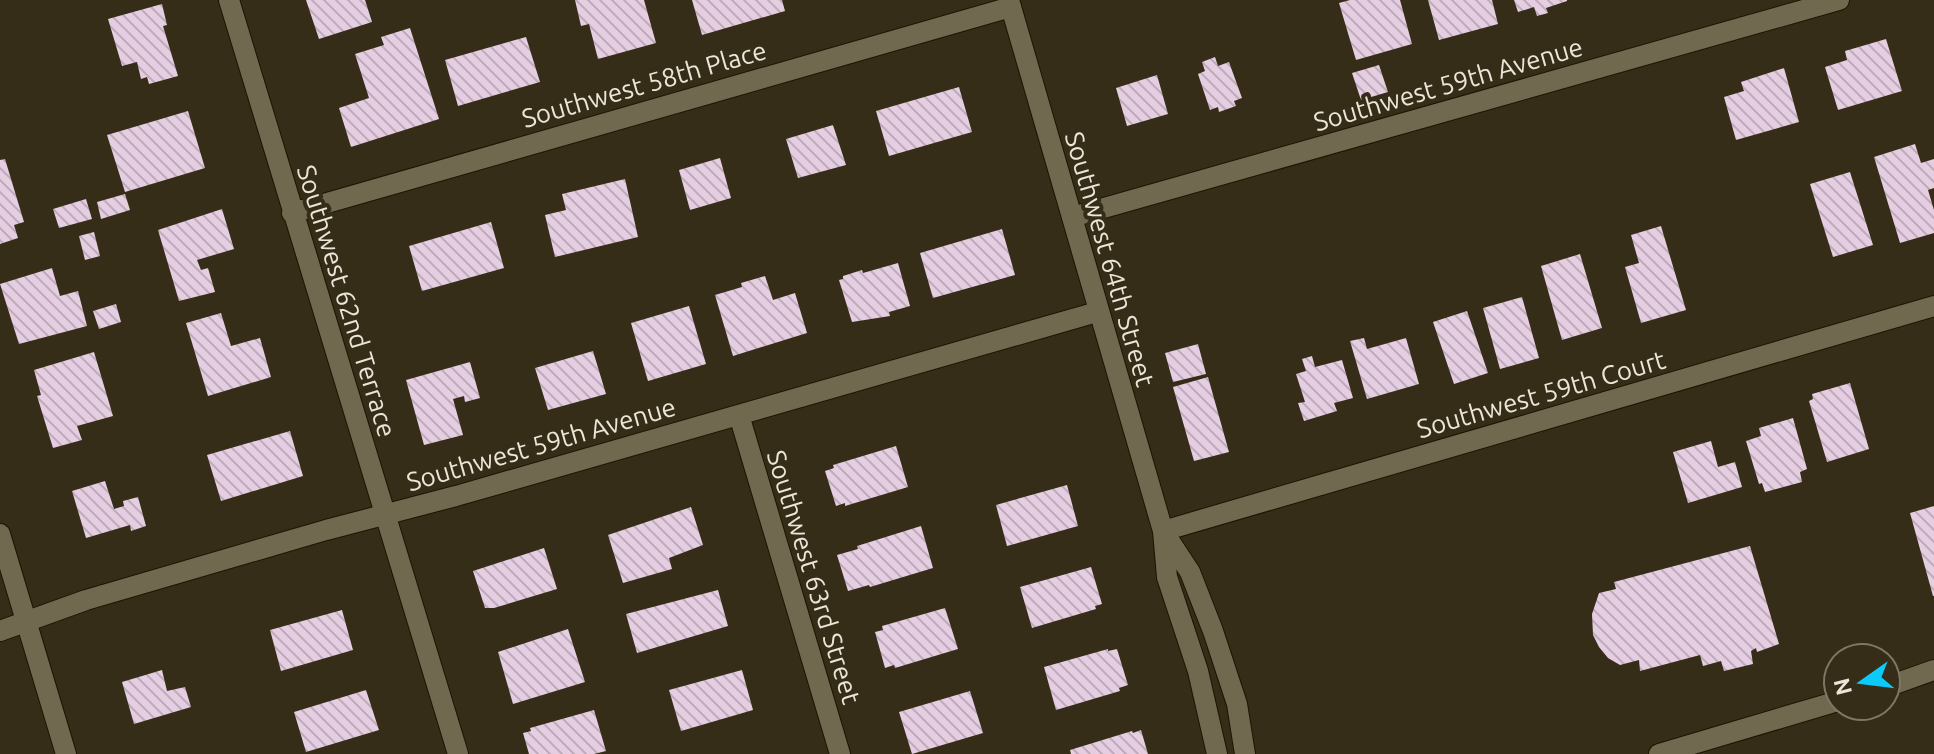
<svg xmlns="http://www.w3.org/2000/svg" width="1934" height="754" font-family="Ubuntu,sans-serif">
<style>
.building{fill:url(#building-back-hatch)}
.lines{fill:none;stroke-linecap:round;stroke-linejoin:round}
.minor-casing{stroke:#1d1501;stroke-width:22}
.tertiary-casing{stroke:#1d1501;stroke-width:22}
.minor{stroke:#716850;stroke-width:20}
.tertiary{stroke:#716850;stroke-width:20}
.labels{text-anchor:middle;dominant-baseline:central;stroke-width:8;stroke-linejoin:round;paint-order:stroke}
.street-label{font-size:26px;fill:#ebe6d9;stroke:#352d17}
</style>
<defs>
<pattern id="building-back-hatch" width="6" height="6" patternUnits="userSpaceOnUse" patternTransform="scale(2)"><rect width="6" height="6" fill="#e6cee2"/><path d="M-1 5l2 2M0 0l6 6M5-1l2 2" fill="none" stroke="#beacba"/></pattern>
</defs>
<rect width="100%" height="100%" fill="#352d17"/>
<!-- building -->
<path class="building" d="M306,0H365L372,22L319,39Z
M575,0H644L656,43L598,59L589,24L581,26Z
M692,0H782L785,11L702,35Z
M1350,0H1400L1412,44L1356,60L1339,3Z
M1428,0H1492L1498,24L1439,40Z
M1514,0H1567V1L1546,8L1548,13L1537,16L1534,7L1518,12Z
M162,4L167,25L163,26L178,76L149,84L147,77L141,79L137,62L122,66L108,19Z
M410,28L439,119L351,147L339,108L369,98L355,54L384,45L381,37Z
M526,37L540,82L458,106L445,60Z
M1886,39L1902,91L1838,110L1825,67L1847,60L1845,51Z
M1215,57L1218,66L1229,62L1242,98L1234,101L1236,106L1219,112L1218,107L1210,110L1198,74L1205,71L1202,62Z
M1379,65L1388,92L1361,100L1352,73Z
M1784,68L1799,122L1736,140L1724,97L1744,91L1741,82Z
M1157,75L1168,114L1127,126L1116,88Z
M959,87L972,132L889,156L876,111Z
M188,111L205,168L125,192L107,135Z
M833,125L846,165L798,178L786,139Z
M1915,144L1921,163L1934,159V188L1928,190L1934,210V233L1900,243L1874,157Z
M720,158L731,198L690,210L679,170Z
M5,159L24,222L14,225L18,238L0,244V160Z
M1850,172L1873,245L1833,257L1810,184Z
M625,179L638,237L555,257L545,215L566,210L562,194Z
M125,194L130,210L101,219L97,202Z
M86,199L92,219L59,228L53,209Z
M222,209L234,249L197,260L201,270L208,268L215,292L179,301L158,230Z
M491,222L504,268L422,291L409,246Z
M1661,226L1686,310L1641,323L1625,267L1639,263L1631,235Z
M1002,229L1015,275L933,298L920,253Z
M94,232L100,256L85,260L79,236Z
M1580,254L1602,328L1562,340L1541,266Z
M898,263L910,306L889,312L890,316L852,322L839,280L843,279V276L862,270L863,273Z
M52,268L60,296L78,291L87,326L19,344L0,284Z
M765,276L773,300L795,293L807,333L733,356L715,295L742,287L741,283Z
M1522,297L1539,358L1500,369L1483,308Z
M116,304L121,322L99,329L93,311Z
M689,306L706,364L648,381L631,323Z
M1467,311L1488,373L1454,384L1433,322Z
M221,313L231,346L260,338L271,377L208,396L186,323Z
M1364,338L1367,349L1406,338L1419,384L1367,399L1350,341Z
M1198,344L1206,374L1173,382L1165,353Z
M593,351L606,394L548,410L535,368Z
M94,352L113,416L77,426L82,440L53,448L37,396L41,395L34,370Z
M1312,356L1315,367L1342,360L1353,398L1334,403L1337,411L1304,421L1298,403L1305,402L1296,374L1306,371L1302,359Z
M470,362L480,398L465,402L464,396L453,399L463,435L424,445L406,380Z
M1208,377L1229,452L1194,461L1173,387Z
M1850,383L1869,449L1827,462L1809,401L1813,399L1812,394Z
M1793,418L1807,469L1800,472L1802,482L1765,492L1762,483L1759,484L1746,441L1761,436L1759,428Z
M290,431L303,476L221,501L207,455Z
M1711,441L1718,467L1735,462L1742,487L1688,503L1673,452Z
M896,446L908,487L845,506V503L836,506L825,471L834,468L833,465Z
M105,481L114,509L124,506L123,501L138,497L146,526L131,531L130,525L86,538L72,491Z
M1067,485L1078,526L1007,546L996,505Z
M1934,506V596H1933L1910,513Z
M691,507L703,545L669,558L672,569L623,583L608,535Z
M921,526L933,568L870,587L869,585L848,591L837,555L858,549L857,546Z
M1750,546L1779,644L1757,652L1756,648L1751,651L1753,664L1724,671L1721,661L1703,666L1700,655L1640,671L1639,660L1620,665L1608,658L1599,647L1593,635L1592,614L1599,593L1616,589L1614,582Z
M544,548L557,589L494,608H485L473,571Z
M1091,567L1102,604L1095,606L1096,609L1032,628L1020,587Z
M718,590L728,626L637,653L626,614Z
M945,608L958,649L895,668L894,665L885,668L875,632L883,630L882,626Z
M342,610L353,650L281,671L270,630Z
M568,629L585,682L513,704L498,652Z
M1108,649V651L1117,649L1128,685L1119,688L1120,691L1056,710L1044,667Z
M162,670L167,691L185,687L191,707L134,724L122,682Z
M742,670L753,710L681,731L669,690Z
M366,690L379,730L306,752L294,712Z
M970,691L983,733L912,754L899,712Z
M594,710L606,751L594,754H529L523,733L531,731L530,728Z
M1141,730L1148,754H1071L1070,750L1132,731L1133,733Z"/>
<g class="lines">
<!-- minor casing -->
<g class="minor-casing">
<path id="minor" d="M229,0L458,754
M292,213L1011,7
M1072,217L1839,0
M739,415L840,754
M1163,531L1934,306
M0,534L66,754
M0,631L86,600L326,530L456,496L1097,312"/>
</g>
<!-- tertiary casing -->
<g class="tertiary-casing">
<path id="tertiary" d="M1009,0L1163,531L1167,577L1198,671L1217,754
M1165,534L1190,572L1213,631L1237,704L1245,754
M1886,687L1934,670
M1659,754L1838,701"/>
</g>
<!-- minor -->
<use href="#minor" class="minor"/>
<!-- tertiary -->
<use href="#tertiary" class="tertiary"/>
</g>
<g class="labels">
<!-- street labels -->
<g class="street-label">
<text transform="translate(644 84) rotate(-16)">Southwest 58th Place</text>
<text transform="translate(1448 84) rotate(-16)">Southwest 59th Avenue</text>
<text transform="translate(1110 259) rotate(74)">Southwest 64th Street</text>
<text transform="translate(347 301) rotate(73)">Southwest 62nd Terrace</text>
<text transform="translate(1541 394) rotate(-16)">Southwest 59th Court</text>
<text transform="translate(541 444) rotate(-16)">Southwest 59th Avenue</text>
<text transform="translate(814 577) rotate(73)">Southwest 63rd Street</text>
</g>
</g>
<!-- north arrow -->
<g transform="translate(1862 682) rotate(256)"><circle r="38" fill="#352d17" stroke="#7e7765" stroke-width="2"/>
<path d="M0-6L14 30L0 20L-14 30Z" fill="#0ccafa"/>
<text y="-12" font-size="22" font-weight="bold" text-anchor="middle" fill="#ebe6d9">N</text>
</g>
</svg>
